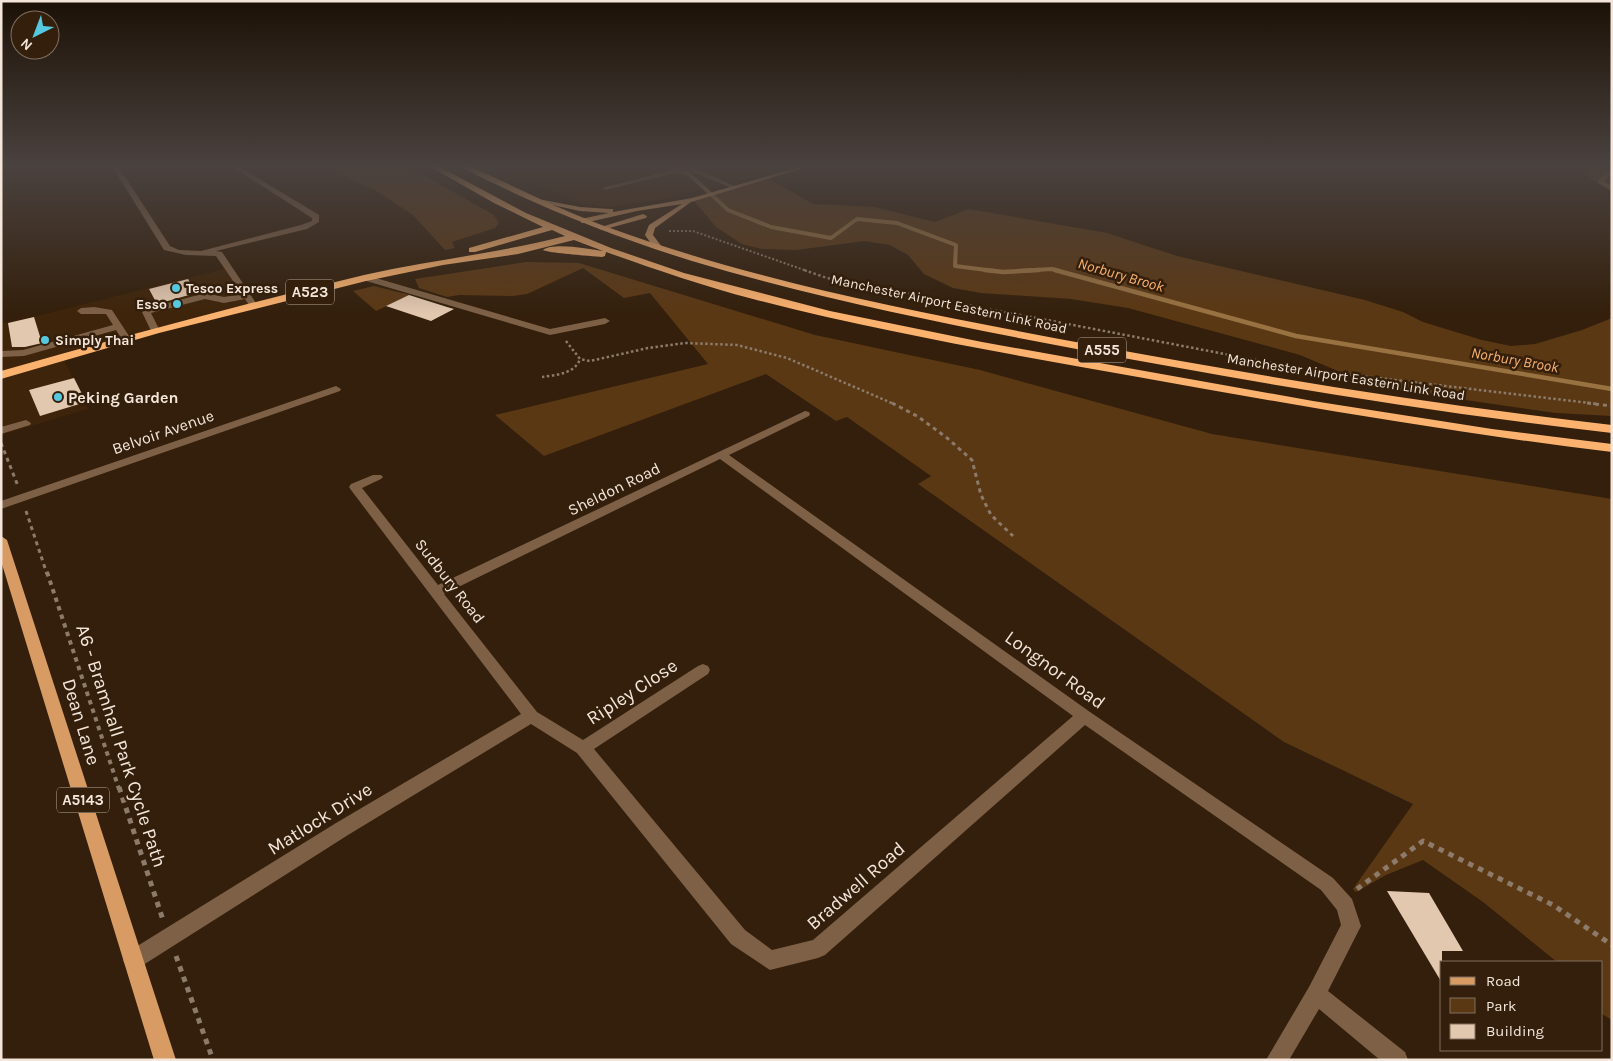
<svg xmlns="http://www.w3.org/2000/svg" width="1613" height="1061" font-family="Karla,sans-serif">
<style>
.built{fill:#3e240a}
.green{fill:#5b3814}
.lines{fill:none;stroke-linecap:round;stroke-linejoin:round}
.stream-far1{stroke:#997242;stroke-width:4}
.stream{stroke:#997242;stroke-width:4.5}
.building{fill:#e3c8b0}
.path-far4{stroke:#8c7b6b;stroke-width:2;stroke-dasharray:2 2;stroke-linecap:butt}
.path-far3{stroke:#8c7b6b;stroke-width:2.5;stroke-dasharray:2.5 2.5;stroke-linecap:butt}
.path-far2{stroke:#8c7b6b;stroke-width:3;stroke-dasharray:4 4;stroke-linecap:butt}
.path-far1{stroke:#8c7b6b;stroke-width:4;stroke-dasharray:4.5 4.5;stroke-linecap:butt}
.path{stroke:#8c7b6b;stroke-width:5;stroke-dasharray:5.5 5.5;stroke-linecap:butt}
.minor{fill:#7d6046;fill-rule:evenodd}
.major{fill:#d79b63;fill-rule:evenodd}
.highway{fill:#fbb26e;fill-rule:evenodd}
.poi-dot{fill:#56c9e0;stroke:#331f0b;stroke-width:2}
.labels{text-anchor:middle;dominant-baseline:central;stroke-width:5;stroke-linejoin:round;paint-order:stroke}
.far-poi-label{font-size:14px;font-weight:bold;fill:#f4e6da;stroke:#331f0b;text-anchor:start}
.far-street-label{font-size:14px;fill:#f4e6da;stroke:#331f0b}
.far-water-label{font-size:15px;font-style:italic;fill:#fbb26e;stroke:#331f0b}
.shield{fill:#331f0b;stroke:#baaa9c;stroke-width:1}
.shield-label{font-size:15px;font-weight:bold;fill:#f4e6da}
.poi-label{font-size:16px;font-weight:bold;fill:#f4e6da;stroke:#331f0b;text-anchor:start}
.street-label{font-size:16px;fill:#f4e6da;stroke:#331f0b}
.near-street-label{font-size:19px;fill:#f4e6da;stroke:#331f0b}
</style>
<rect width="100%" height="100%" fill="#331f0b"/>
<!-- built -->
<path class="built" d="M493,166H793L666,199L609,207L579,203Z
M229,268L254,306L63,358L88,409L1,435V322L8,323Z"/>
<!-- green -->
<path class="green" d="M321,166H407L494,215L499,223L495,228L452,242L455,248L445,250L413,215L375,190Z
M1594,166H1612V192L1586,175Z
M768,178L813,204L874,207L935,222L969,209L1107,233L1177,256L1365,300L1403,312L1423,322L1482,340L1511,346L1535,344L1582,330L1612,318V416L1556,413L1403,391L1352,377L1300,355L1128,308L1071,299L981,293L953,288L924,274L908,255L890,245L864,241L796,250L762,249L742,244L716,227L694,201Z
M526,262L579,263L815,335L980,370L1212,434L1612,499V1020L1602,1014V962H1557L1483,902L1423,860L1386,875L1356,892L1353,889L1413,804L1284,742L918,484L931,476L847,417L836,421L766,374L544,456L495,415L708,364L650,293L624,298L583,268L527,294L513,296L459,295L447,297L419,288L415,279Z
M374,286L410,295L376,311L353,291Z"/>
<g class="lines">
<!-- stream-far1 -->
<path class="stream-far1" d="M667,166L689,174L728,210L771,227L831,238L857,219L897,223L956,245L955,266L995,271
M1612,171L1600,182L1612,188
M1018,271L1052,269L1059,271"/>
<!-- stream -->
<path class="stream" d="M985,270L1003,272L1039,270
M1055,270L1296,336L1612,389"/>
</g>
<!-- building -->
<path class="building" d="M188,279L196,293L157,304L149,289Z
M409,295L447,307L454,309L431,321L386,306Z
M34,317L42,343L25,347H12L8,323Z
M74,378L86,402L40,416L29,390Z
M1387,891L1429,893L1463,951H1442V983Z"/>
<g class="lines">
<!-- path-far4 -->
<path class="path-far4" d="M669,231H693L807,271"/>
<!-- path-far3 -->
<path class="path-far3" d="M804,270L827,278L1298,368
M566,341L580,359L590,361L648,348L685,343L737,345L787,358L894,404
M1310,370L1598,404
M542,377C555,375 575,374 580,359"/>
<!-- path-far2 -->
<path class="path-far2" d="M892,403L917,416L946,437L972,460L981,495L991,515L1013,536
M1587,403L1612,406
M1,443L18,486
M26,511L47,574"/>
<!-- path-far1 -->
<path class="path-far1" d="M47,572L119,789"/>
<!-- path -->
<path class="path" d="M119,787L163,920
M1357,889L1423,841L1553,905L1612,945
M176,956L213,1060"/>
<!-- minor -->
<path class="minor" d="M112,166H118L170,246L179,250L201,251L301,225L312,221V218L231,166H238L319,215V222L307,229L216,251L222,252L258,306L257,308H251L245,299L224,303L205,299L151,313L160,331L158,333H152L142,312L143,310L205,293L224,297L242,294L216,256L186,255L164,250Z
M680,166L692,167L739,188L734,189L688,170L605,190L602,188L681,168Z
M363,276H369L550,329L605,318L610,321L605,324L550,335L363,280Z
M94,307L112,310L131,339L129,341H123L116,330L24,356L1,357V351L23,350L113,325L106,314H81L77,311L81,308Z
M336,386L341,389L340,391L1,509V501Z
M805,411L809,412L810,414L809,416L729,455L1090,712L1333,878L1352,899L1361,926L1328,991L1405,1052L1408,1060H1380L1319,1009L1289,1060H1266L1309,987L1341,925L1337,910L1321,890L1085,725L825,955L818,958L770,970L731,944L577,753L531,724L348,835L140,967L133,970L126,967L123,960L126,953L336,823L521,714L351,490L349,487L351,484L373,475H381L383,477L381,479L362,488L438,585ZM720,459L1073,716L813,940L772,950L745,930L594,749L708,674L710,670L708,666L703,664L698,666L583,740L537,712L444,594Z
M26,420L31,423L30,425L1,434V427Z"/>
<!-- major -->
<path class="major" d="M803,166H811L691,202L655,228L653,235L662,247L658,249H655L645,235L649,225L682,204L637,211L584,223H581V219L609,213L580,211L534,201L538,199L580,207L610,209H613V212L692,198Z
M643,214L647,216L646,218L602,230L598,228Z
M1,536L7,540L176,1060H154L1,561Z"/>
<!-- highway -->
<path class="highway" d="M429,166H438L526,213L611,248L684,273L830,311L982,342L1313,401L1492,429L1612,444V452C1453,433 1295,405 1138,377C1009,354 880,332 753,299C703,286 654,269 606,252L605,256L602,257C592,256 548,253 543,250C553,242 590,249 603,251L574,240L518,254L443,265L366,281L159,333L1,379V371C122,337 243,304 364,275C431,260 499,253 565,236L552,230L475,252H469V248L543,227L494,203Z
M461,166H470C513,186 555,207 599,224C758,283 926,314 1092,345C1265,377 1437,405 1612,425V433C1436,413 1261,384 1087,351C955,326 822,300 692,261C631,242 572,220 514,193C497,184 477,177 461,166Z"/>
</g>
<!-- sky -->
<linearGradient id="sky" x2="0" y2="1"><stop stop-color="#1c1106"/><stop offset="0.53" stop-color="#4a423f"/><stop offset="1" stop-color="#4a423f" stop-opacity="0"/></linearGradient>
<rect width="1613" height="314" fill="url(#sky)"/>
<!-- markers -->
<g class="poi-dot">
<circle cx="176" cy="288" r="5"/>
<circle cx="177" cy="304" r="5"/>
<circle cx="45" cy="340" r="5"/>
<circle cx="58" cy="397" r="5"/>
</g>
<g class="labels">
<!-- far-poi labels -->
<g class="far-poi-label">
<text x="186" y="288">Tesco Express</text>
<text x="167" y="304" text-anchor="end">Esso</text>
<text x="55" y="340">Simply Thai</text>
</g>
<!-- far-street labels -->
<g class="far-street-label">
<text transform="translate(949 304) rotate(12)">Manchester Airport Eastern Link Road</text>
<text transform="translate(1346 377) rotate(9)">Manchester Airport Eastern Link Road</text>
</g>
<!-- far-water labels -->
<g class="far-water-label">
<text transform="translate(1121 275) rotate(16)">Norbury Brook</text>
<text transform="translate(1515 360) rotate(10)">Norbury Brook</text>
</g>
<!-- shield labels -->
<g class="shield">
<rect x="286" y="279.5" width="48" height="25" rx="4"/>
<rect x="1078" y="337.5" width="48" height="25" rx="4"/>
<rect x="57" y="787.5" width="52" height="25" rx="4"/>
</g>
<g class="shield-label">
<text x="310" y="292">A523</text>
<text x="1102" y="350">A555</text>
<text x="83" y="800">A5143</text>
</g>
<!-- poi labels -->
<g class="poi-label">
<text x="68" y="397">Peking Garden</text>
</g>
<!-- street labels -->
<g class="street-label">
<text transform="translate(163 432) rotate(-19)">Belvoir Avenue</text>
<text transform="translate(614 489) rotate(-26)">Sheldon Road</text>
<text transform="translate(450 581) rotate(52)">Sudbury Road</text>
</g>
<!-- near-street labels -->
<g class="near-street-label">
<text transform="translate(1055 670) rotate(36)">Longnor Road</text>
<text transform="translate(632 692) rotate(-33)">Ripley Close</text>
<text transform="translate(81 722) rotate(73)">Dean Lane</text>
<text transform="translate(121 746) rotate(72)">A6 - Bramhall Park Cycle Path</text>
<text transform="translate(320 819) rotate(-32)">Matlock Drive</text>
<text transform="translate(856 886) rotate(-41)">Bradwell Road</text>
</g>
</g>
<!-- border -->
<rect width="1613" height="1061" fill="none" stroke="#f4e6da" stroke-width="5"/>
<!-- legend -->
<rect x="1440" y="961" width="162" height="90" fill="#331f0b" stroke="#806f5e"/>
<rect x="1450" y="977" width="25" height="8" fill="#d79b63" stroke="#806f5e"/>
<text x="1486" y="986" font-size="15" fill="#f4e6da">Road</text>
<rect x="1450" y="998" width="25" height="15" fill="#5b3814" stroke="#806f5e"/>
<text x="1486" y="1011" font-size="15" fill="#f4e6da">Park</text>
<rect x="1450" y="1024" width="25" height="15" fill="#e3c8b0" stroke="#806f5e"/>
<text x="1486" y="1036" font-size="15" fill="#f4e6da">Building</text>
<!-- north arrow -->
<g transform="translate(35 35) rotate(222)"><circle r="24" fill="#331f0b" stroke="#806f5e"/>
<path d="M0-4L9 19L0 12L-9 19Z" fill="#56c9e0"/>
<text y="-8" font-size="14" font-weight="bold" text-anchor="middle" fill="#f4e6da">N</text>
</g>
</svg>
